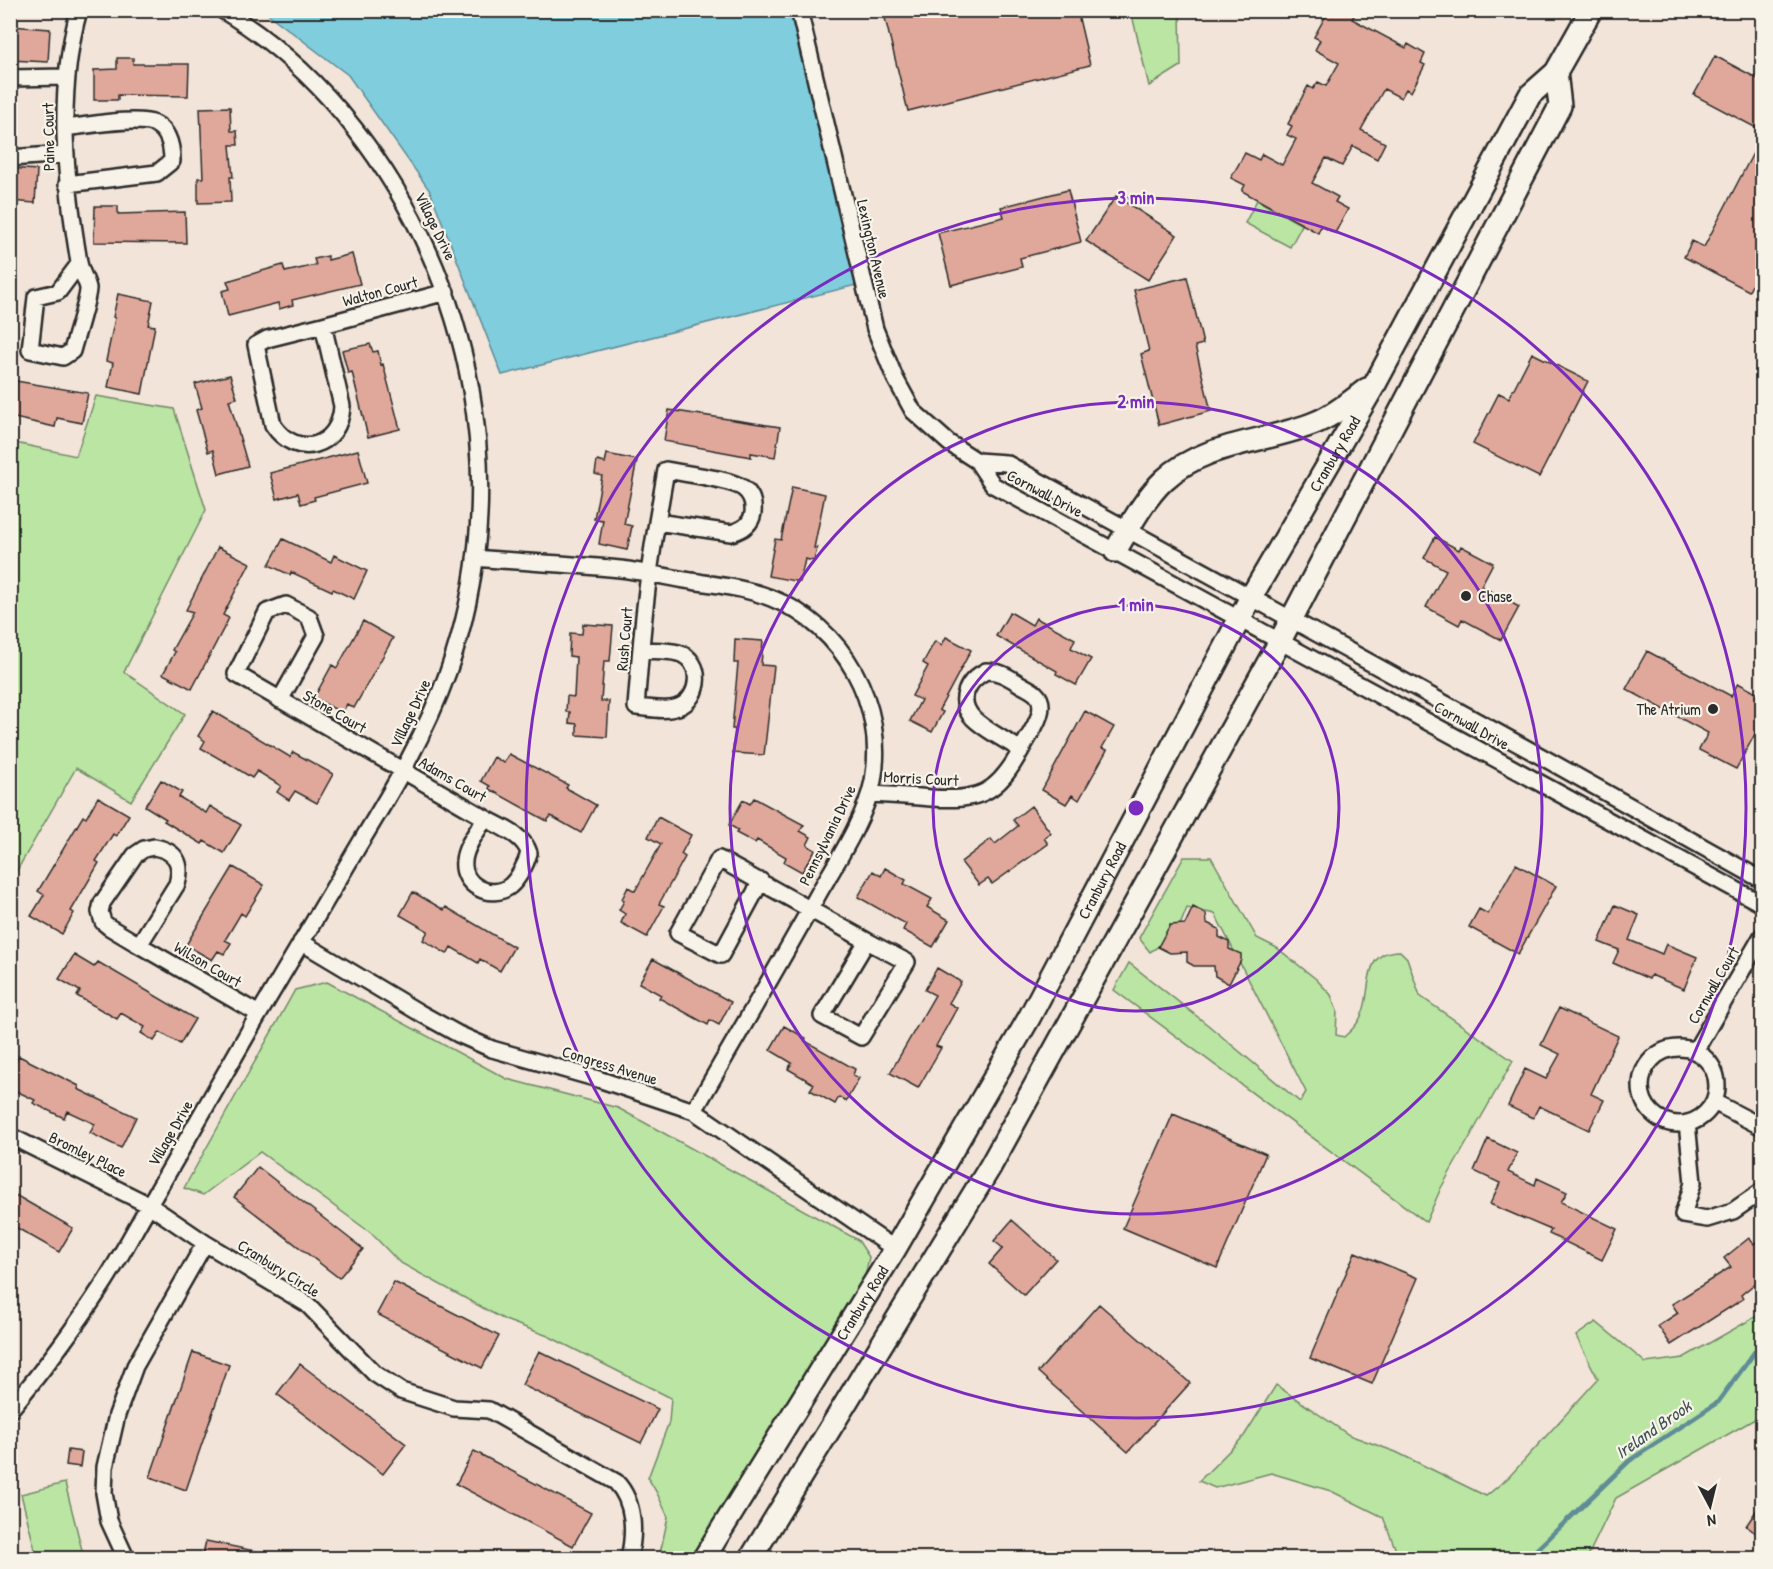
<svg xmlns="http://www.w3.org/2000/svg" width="1773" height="1569" font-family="'Patrick Hand',sans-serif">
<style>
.green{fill:#bae5a3;stroke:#728867;stroke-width:1.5}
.water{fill:#80cdde;stroke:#5e8c96;stroke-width:1.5}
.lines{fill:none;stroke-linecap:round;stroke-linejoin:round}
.stream{stroke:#5e8c96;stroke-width:5}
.building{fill:#e0a89a;stroke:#2b2b2b;stroke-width:1.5}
.minor-casing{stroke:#2b2b2b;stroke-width:20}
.secondary-casing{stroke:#2b2b2b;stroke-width:26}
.minor{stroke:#f7f3e8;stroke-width:15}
.secondary{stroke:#f7f3e8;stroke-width:21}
.ring{fill:none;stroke:#7b2cbf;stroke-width:3}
.poi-dot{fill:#2b2b2b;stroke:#f7f3e8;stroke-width:2}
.labels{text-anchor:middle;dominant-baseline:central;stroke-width:4.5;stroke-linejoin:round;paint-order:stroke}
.street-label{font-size:16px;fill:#2b2b2b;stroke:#f7f3e8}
.poi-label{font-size:16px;fill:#2b2b2b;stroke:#f7f3e8;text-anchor:start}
.water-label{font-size:18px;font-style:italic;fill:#405458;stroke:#f7f3e8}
.centre{fill:#7b2cbf;stroke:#f7f3e8;stroke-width:3}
.ring-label{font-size:18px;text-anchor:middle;font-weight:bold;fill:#7b2cbf;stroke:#f7f3e8;stroke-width:4.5;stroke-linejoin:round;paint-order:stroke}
</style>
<rect width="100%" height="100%" fill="#f2e4d8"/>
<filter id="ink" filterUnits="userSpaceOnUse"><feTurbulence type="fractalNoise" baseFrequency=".0167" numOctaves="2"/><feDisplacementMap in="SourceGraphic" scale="12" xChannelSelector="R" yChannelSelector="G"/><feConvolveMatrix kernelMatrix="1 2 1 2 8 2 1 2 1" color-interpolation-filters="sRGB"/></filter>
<g filter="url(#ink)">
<!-- green -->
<path class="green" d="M1131,11H1180L1181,66L1149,86Z
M1257,200L1302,225L1290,247L1245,223Z
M96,396L174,409L206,510L124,672L185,714L131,801L76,768L12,879L10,877L11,442L76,456Z
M1184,857H1211L1257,938L1277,948L1316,979L1331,995L1337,1011L1336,1035L1344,1037C1351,1031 1359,1023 1362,1014C1373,990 1360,951 1400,951L1407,958L1420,996L1513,1061L1441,1188L1426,1222L1114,990L1129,963L1208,1025L1300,1102L1306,1092L1215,914L1187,908L1176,935L1150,952L1139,938Z
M327,982L507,1079L618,1108L858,1240L869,1257L865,1278L692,1558H659L668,1517L657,1493L648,1478L669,1422L671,1398L548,1336L505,1320L399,1262L371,1233L260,1152L203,1195L184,1188L295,990Z
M1762,1313V1415L1616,1498L1587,1558H1399L1383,1517L1331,1491L1271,1473L1215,1488L1199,1481L1244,1436L1276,1385L1349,1435L1396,1452L1486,1496L1508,1478L1598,1379L1576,1336L1596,1322L1646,1363L1683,1358Z
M65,1483L84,1558H37L21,1494Z"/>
<!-- water -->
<path class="water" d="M264,11H799L864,283L502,375L430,191L348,75Z"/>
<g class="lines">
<!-- stream -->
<path class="stream" d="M1528,1558L1629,1461L1718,1402L1762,1342"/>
</g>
<!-- building -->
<path class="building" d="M883,10H1077L1090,65L908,111Z
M1336,10H1347L1355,14L1352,19L1406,48L1408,44L1425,54L1421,63L1425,65L1411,92L1406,89L1401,98L1384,89L1361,130L1385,143L1377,159L1353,146L1342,166L1326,158L1312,183L1338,197L1335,202L1348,209L1335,233L1321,226L1318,233L1242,191L1245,185L1231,178L1245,153L1259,160L1262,154L1282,165L1296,139L1287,135L1292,126L1288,124L1308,86L1313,89L1318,82L1326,86L1339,63L1315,50L1320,40L1314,37L1328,12L1333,15Z
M10,26L50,29L48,62L10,60Z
M1715,56L1762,81V131L1694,95Z
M117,58H133V64H189L188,96L118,95V100H94V70L117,69Z
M230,107L231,131H237L238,145H230L233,177H230L231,202L198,203V178H203L200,108Z
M1762,136V265L1749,291L1684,257L1692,241L1704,247Z
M10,168L37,170L35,203L10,201Z
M1068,190L1081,242L1020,258L1022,267L951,285L938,233L1004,217L1001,207Z
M1116,196L1177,235L1148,280L1086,241Z
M95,206H118V214L185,212L186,243L94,242Z
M352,254L360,284L292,300L293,305L279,309L278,303L228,316L222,291L230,289L227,281L283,265L285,272L316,265L314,259L328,256V260Z
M1187,277L1203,344L1195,346L1211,411L1159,425L1141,354L1149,351L1134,290Z
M118,294L153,301L148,325L155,326L142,394L108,387L113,363L106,361L115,318L113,317Z
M370,344L373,352L378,351L381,365L383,364L400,429L368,437L352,372L348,373L342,350Z
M1532,353L1588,381L1539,477L1473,444L1499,393L1509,398Z
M230,375L237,398L229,400L248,466L219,474L213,450L208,452L196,410L202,408L195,384Z
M10,380L88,393L82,423L57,418L55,427L10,417Z
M669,410L780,427L775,457L751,453V457L664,441Z
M358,450L367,483L314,497L315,500L301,504L298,493L277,499L270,473Z
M607,454L637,460L624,524L632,526L627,550L599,544L603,520L594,519L602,476L595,474L597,461L605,463Z
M792,487L825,494L814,548H817L814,561L805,559L800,582L768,576L775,539L781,540Z
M1435,537L1459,550L1461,546L1493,563L1481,586L1519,607L1501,640L1462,619L1459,625L1426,607L1446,570L1424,558Z
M283,539L331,562L334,555L367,571L354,599L333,589L332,591L291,572L290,575L269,565Z
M218,547L250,563L223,615L229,618L192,689L163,674L175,652L172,650L193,612L186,610Z
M1010,612L1032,625L1036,618L1075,639L1071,648L1091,659L1076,685L1056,674L1057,671L996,636Z
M363,621L393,638L354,708L347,704L342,713L314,698L332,665L337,668Z
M583,624L613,626L610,661H604L601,701H609L607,737L577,735V724L569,723L570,712H566L567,696L574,697L576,657L569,656L570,633L582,634Z
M946,637L971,650L939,710L943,712L932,732L910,721L921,700L912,696L928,666L923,663L935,641L942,645Z
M735,639L763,641L761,665L774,666L764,755L733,753L735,729H732L738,663H734Z
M1647,651L1731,696L1738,683L1762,696V721L1736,769L1699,750L1708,733L1626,689Z
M213,711L290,757L293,752L333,774L317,803L295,791L289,800L277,792L281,786L257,771L252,778L225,761V762L201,748L205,741L198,736Z
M1085,711L1114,727L1102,748L1107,750L1079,800L1072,795L1066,804L1042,790Z
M509,754L568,785L566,788L596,805L581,833L551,816L547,821L489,789L490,786L481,781L494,757L504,763Z
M161,780L182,792L179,797L206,813L210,806L241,825L224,853L204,841L202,844L164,821L166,819L145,806Z
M98,797L129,815L116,836L113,834L96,861L99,863L71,911L74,913L62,934L31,916L44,895L38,891L83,816L86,818Z
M754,798L804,825L800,831L811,837L807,845L815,850L802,872L784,862L786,857L757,840L755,843L736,833L738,830L729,825L743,800L750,804Z
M1031,806L1051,833L1044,838L1048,844L992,884L988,879L979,885L961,862L991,839L995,844L1018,826L1013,820Z
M658,817L691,835L681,854L685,857L659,904L664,906L647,937L621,923L625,914L619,910L624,901L622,899L628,887L635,891L661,844L648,837Z
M1516,864L1556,886L1518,954L1469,927L1479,909L1488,914Z
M233,867L264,885L245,916L241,913L225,940L231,943L224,954L218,951L212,960L186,945Z
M885,868L906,880L904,884L932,899L927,907L949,920L933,947L903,930L906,924L858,897L873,871L881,876Z
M413,892L444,910L446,907L514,947L500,971L480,959L478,963L451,947L447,954L423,940L428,931L400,915Z
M1615,905L1639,915L1629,940L1662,954L1666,944L1697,957L1684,989L1651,975L1649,979L1613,963L1619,950L1599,942Z
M1193,907L1206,914L1207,923L1219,929V937L1229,942V949L1241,954V960L1229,984L1215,976L1214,966H1194L1187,962V952L1170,953L1158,947L1170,925L1185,924Z
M74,955L94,967L98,962L195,1019L180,1044L160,1032L154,1041L141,1033L145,1027L121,1013L117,1019L77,996L80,991L59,979Z
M653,959L731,1002L719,1025L710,1020L708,1025L659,998L661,995L639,983Z
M937,968L961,982L949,1003L957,1008L936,1046L941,1048L918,1088L890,1073L935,995L925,990Z
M1559,1008L1618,1036L1591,1094L1604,1100L1589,1130L1539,1106L1533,1118L1508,1106L1525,1069L1546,1079L1560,1054L1541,1045Z
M784,1026L806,1038L805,1041L855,1069L853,1075L859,1078L846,1101L839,1097L835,1104L810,1090L814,1084L788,1069L792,1063L770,1050Z
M19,1056L79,1086L78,1089L136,1117L121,1148L90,1133L95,1124L67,1111L64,1118L33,1103L35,1100L10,1088V1073Z
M1173,1114L1266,1154L1217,1268L1123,1228Z
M1488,1139L1517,1153L1508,1172L1535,1185L1537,1178L1567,1192L1561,1202L1617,1229L1602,1260L1549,1234L1551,1230L1490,1204L1500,1183L1474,1171Z
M258,1167L363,1249L339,1278L234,1197Z
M10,1192L73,1228L59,1252L10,1224Z
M1012,1220L1056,1259L1024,1295L989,1264L1003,1248L994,1241Z
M1762,1237V1278L1741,1295L1743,1299L1671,1345L1658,1326L1678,1313L1672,1304L1731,1267L1724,1258L1749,1238L1754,1244Z
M1355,1252L1418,1278L1372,1384L1310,1358Z
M394,1282L499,1336L482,1368L377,1314Z
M1099,1304L1190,1383L1128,1452L1038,1372Z
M539,1351L658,1409L641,1443L522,1385Z
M193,1352L229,1365L186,1490L150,1477Z
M300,1364L406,1444L383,1474L277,1394Z
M68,1450L82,1452L80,1467L66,1465Z
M474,1451L591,1513L573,1546L456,1484Z
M1762,1502V1537L1746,1526Z
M206,1541L260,1552V1558H202Z"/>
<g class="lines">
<!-- minor casing -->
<g class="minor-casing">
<path id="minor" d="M799,10L875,329L895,378L913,411L949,443L977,461L993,485L1762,904
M10,78L67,77
M65,128C85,126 138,116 155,124C169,131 172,147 172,161L157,173L67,184
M10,158L66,154
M79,264L58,292L36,297L30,350L63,357L72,351C75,339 89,297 88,288C86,279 80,271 79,262C65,179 56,93 79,10
M323,325L342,406C340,448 296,460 273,425L256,345L267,339Z
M323,325L446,292
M977,461L1006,463L1544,758L1762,880
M666,470C685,474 728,478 743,488C751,494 754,503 753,513C751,525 742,530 731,533L657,522Z
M475,558C523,562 572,564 620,569C644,572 668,577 691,581C718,585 746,588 771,598C843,626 887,705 873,781C866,816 838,860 820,891C779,965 736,1038 694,1111
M641,650C653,651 667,650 678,653C704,660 701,699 678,707C665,712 649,708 636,707C641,645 646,583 657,522
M986,671C1000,671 1008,677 1020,684C1025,687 1032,690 1036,694C1051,708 1028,736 1021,750C1006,740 986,731 973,718C956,700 968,680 986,671Z
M280,700L316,636L309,617L286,605L267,612L236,674L485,818
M870,794C890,795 910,796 931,798C980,801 997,794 1021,750
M485,818C500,827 524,835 529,853C526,864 519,878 510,886C491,901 461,885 464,861C465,846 478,831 485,818Z
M154,847C176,851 183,863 177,884L139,945L109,927L103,922L100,912L102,903L135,855L144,849Z
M761,881L721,955L678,933L719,859L867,941
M867,941L907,962L861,1037L822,1016Z
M301,942L420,1013L458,1034L492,1049L598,1079L694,1111L895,1249
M139,945L259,1014
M1641 1086a38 38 0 1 1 76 0a38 38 0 1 1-76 0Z
M1695,1051L1762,936
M1714,1102L1762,1127
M1687,1123L1693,1183L1683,1215L1707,1219L1733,1211L1762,1191
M10,1136L149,1205L205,1243L307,1304L375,1374L401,1391L454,1408L489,1410L616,1482C635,1502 635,1533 629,1558
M10,1410C43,1370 74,1329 102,1286C121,1257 137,1225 155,1195C189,1137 222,1078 256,1019C290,961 325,903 359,845C393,789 426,734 448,672C514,488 474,281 354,128C318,82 274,41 222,10
M126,1558L109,1521L104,1493L105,1467L117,1415L135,1366L205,1243"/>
</g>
<!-- secondary casing -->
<g class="secondary-casing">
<g id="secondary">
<path d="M1115,551C1130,527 1143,500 1164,480C1205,441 1268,443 1317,422C1336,414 1351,401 1367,389"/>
<path id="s1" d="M704,1558L895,1249L1029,1018L1251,597L1375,384L1530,95L1556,72L1591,10"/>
<path d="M751,1558L990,1167L1280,641L1560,106L1556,72"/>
</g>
</g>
<!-- minor -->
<use href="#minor" class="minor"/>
<!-- secondary -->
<use href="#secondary" class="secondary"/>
</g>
</g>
<!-- distance rings -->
<g class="ring">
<circle cx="1136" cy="808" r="203"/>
<circle cx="1136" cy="808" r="406"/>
<circle cx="1136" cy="808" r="610"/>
</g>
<!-- markers -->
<g class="poi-dot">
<circle cx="1466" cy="596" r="6"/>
<circle cx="1713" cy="709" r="6"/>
</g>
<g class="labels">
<!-- street labels -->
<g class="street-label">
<text transform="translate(48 137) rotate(-91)">Paine Court</text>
<text transform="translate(436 226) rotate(64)">Village Drive</text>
<text transform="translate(874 249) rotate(77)">Lexington Avenue</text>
<text transform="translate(380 291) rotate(-15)">Walton Court</text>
<text stroke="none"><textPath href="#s1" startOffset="1272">Cranbury Road</textPath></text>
<text transform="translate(1045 493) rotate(28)">Cornwall Drive</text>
<text transform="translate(624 639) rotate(-85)">Rush Court</text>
<text transform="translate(335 711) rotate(30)">Stone Court</text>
<text transform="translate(410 713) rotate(-65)">Village Drive</text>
<text transform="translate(1472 725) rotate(29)">Cornwall Drive</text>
<text transform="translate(921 778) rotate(3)">Morris Court</text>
<text transform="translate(453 779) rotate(30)">Adams Court</text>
<text transform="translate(827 835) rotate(-64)">Pennsylvania Drive</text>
<text stroke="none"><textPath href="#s1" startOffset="786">Cranbury Road</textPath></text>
<text transform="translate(208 964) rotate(30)">Wilson Court</text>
<text transform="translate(1713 985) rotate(-60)">Cornwall Court</text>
<text transform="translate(610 1065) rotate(17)">Congress Avenue</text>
<text transform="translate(170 1133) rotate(-60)">Village Drive</text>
<text transform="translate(88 1154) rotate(26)">Bromley Place</text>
<text transform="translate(279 1268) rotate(32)">Cranbury Circle</text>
<text stroke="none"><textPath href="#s1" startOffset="300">Cranbury Road</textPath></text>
</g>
<!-- poi labels -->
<g class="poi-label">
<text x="1478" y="596">Chase</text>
<text x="1701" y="709" text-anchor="end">The Atrium</text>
</g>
<!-- water labels -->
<g class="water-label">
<text transform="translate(1653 1429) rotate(-35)">Ireland Brook</text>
</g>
</g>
<circle cx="1136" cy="808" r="9" class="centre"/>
<g class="ring-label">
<text x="1136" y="204">3 min</text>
<text x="1136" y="408">2 min</text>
<text x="1136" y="611">1 min</text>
</g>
<!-- margin -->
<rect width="1773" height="1569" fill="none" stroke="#f7f3e8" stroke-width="36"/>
<rect x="18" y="18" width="1737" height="1533" fill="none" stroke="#2b2b2b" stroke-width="2" filter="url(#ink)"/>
<!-- north arrow -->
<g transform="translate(1710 1506) rotate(173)" stroke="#f7f3e8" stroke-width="4.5" paint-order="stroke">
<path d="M0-4.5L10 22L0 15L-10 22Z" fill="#2b2b2b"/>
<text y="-9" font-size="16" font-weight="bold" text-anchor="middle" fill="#2b2b2b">N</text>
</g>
</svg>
